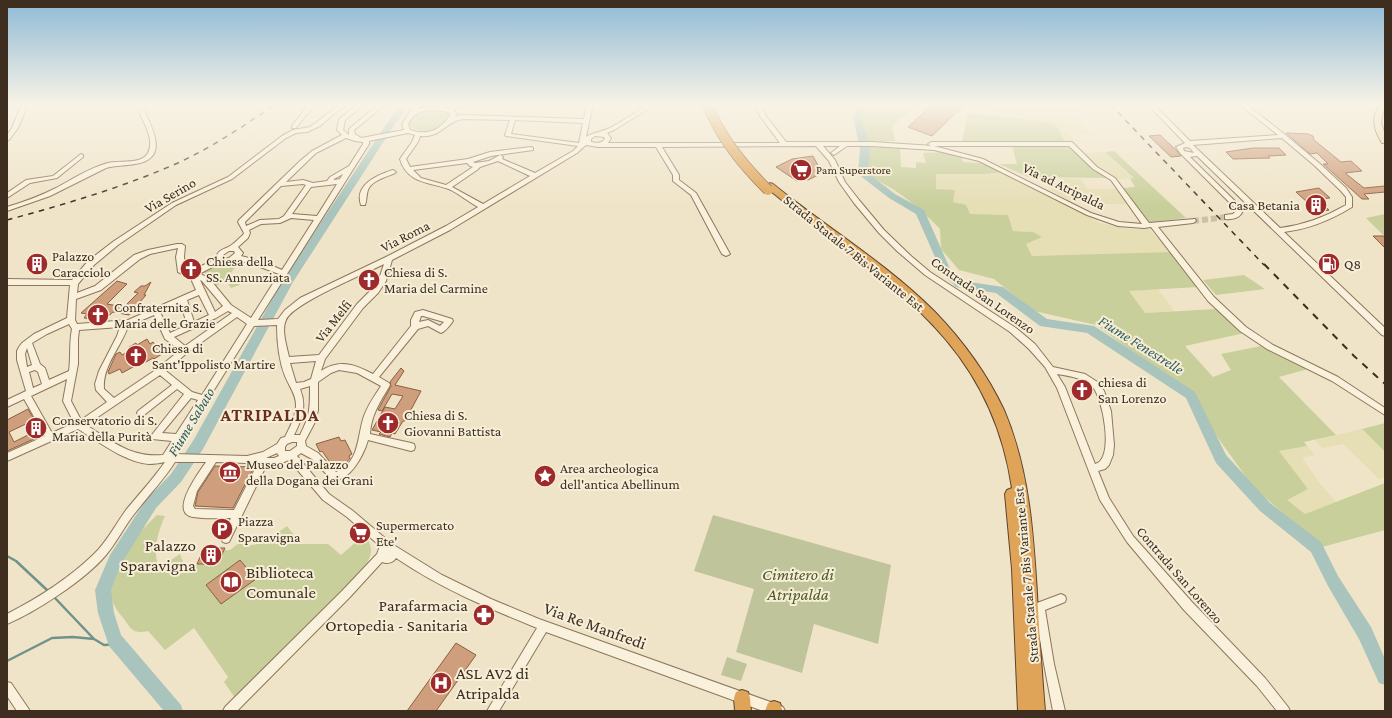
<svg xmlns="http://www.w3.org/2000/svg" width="1392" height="718" font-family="'Crimson Pro',serif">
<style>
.farmland{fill:#e6deb5}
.green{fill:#c9cf9b}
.cemetery{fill:#bfc49a}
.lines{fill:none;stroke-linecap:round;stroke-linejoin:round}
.stream{stroke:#6f938a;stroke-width:2.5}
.river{fill:#a9c4bc;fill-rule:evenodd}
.building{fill:#cf9f7d;stroke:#8d5f41;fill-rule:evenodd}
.minor-tunnel{stroke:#ccc0a6;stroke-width:6;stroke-dasharray:6 3;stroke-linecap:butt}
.minor-casing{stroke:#8d765c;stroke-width:2}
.major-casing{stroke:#5b4430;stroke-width:2}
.highway-casing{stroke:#5b4430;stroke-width:2}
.minor{fill:#faf1dc;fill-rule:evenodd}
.major{fill:#f3d9a0;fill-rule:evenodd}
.highway{fill:#e0a458;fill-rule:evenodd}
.rail-far1{stroke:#3d2e20;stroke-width:1.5;stroke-dasharray:5.5 5.5;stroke-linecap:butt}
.rail{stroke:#3d2e20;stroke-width:2;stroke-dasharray:7 7;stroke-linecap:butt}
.highway-bridge-casing{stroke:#5b4430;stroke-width:11;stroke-linecap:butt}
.highway-bridge{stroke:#e0a458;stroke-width:10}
.labels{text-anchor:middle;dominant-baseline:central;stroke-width:4;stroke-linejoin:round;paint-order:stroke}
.far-poi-label{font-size:12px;fill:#3d2e20;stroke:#f7eed8;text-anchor:start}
.street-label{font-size:14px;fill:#3d2e20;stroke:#f7eed8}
.poi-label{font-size:14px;fill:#3d2e20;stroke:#f7eed8;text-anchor:start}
.water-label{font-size:15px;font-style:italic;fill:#2f5d5a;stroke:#f7eed8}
.near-poi-label{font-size:17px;fill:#3d2e20;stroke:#f7eed8;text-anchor:end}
.near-park-label{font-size:17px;font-style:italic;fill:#4d5a26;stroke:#f7eed8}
.near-street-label{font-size:17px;fill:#3d2e20;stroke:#f7eed8}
.district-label{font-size:18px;font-weight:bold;letter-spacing:1px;fill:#6b2e1e;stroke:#f7eed8}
</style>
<rect width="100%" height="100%" fill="#f0e4c8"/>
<!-- farmland -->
<path class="farmland" d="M1002,104H1049L1050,106L1074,107L1081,123L1089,133H1068L1075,141H1065L1054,123L993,116V109H1005Z
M1105,152L1134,179H1113L1095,168L1081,153Z
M1003,172L1100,223L1129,229H1149L1171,252L1032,256L1026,244L1042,237L1033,232L1013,231L1008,215L970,214L936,189V174H985Z
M1060,178L1081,179L1088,189H1118L1127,204H1084L1081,200L1070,201L1048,189H1066Z
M1158,289L1174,311L1145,313L1128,291Z
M1362,429L1385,452V477L1379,479L1343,444L1322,448L1315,440Z
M1307,446L1315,455L1302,458L1318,481L1336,502L1304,514L1286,500L1308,489L1279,451Z"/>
<!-- green -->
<path class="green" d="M864,104H916L892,127L895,141L865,142L859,118Z
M422,110L447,111L453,114L432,132L427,133L407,126L417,111Z
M968,113L1054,123L1065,141L962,142Z
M868,146H900L901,167L916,168V162L926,163L923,153L943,152L961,157L963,162L980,163L1003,172L985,174H936V189L955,190L953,202L966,205L970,214L1008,215L1013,231L1033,232L1042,237L1026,244L1032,256L1171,252L1198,287L1129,291L1145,313L1216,309L1245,333L1185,346L1213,377L1231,370L1221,354L1261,346L1308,369L1279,377L1336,435L1304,442L1307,446L1279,451L1308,489L1287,500L1305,514L1385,483V530L1322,547L1254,488L1213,431L1196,398L1096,325L1034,311L994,279L959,270L941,249L940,229C917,205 899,191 869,176Z
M1012,146H1072L1109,178L1028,177L999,164H1017Z
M1114,151L1186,218L1148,223L1123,188L1135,187L1130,179L1134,178L1105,152Z
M1385,214V237L1366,218Z
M241,261L244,264L234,269L230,274L240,285L231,288L226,281L216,286L203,271L214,265Z
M1244,275L1265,289L1216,295L1203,280Z
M1385,423V452L1362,429Z
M157,515L165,516C158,532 152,551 159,568L180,554L183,562H185L182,570L193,571L197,564H210L211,561H219L224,550H230L239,543C256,551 274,535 287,526L301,544H328L341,555L365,534C373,549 373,552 365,567L235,698L224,682L228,677L194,628L165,650L148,631C133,634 132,630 124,619C118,612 112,604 111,595C107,563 137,535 157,515Z"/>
<!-- cemetery -->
<path class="cemetery" d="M713,515L891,565L878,644L814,624L802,673L736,652L754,589L694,571Z
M727,657L747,664L741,681L721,675Z"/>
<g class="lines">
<!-- stream -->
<path class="stream" d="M7,556L16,561L47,590
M54,597L94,639L104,645L119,644
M7,661L52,638L73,637L94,639"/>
<!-- river -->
<path class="river" d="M401,104H410L395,124L293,282L203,449L181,482L156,508L121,564L111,590L114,613L121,635L181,705L183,711H164L109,646L98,613L95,590L110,555L146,500L171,474L193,441L284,278L387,123Z
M859,104H867L861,118L870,148L868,173L895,194L924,210L951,271L963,281L1003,287L1047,319L1094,326L1195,392L1226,455L1270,503L1321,542L1338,576L1371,627L1385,659V685L1379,683L1359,639L1328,586L1311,552L1260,511L1216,463L1186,398L1087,333L1040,326L996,293L956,287L942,273L916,214L889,198L858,174L860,148L853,118Z"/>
</g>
<!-- building -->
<path class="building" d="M933,104H954L962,107L932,136L908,127Z
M1286,133L1308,134L1313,136L1314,140L1341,162L1351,161L1362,171L1345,173L1364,188L1385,186V192L1364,194L1369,199H1362L1323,164H1328L1317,153L1310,154Z
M1160,135L1177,151L1181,156L1171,157L1149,136Z
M1253,148H1279L1286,155L1268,156L1270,158L1233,159L1226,152Z
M813,156L822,173L808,180L804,178L797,181L776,167L792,159Z
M1319,188L1330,198L1316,199L1329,210L1318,212L1296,192Z
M1373,236H1383L1385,237V248Z
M367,274L368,275L371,274L376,280L371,288L360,277Z
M117,281L127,284L107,304L124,307L138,293L134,292L141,286H145L151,282L144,295H146L129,315L113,312L104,320L84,318L87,314L81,313Z
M147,339L150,344L153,342L162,354L154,359L153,358L146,362L144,361L122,373L120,369L109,374L108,372L116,354L120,352L122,355L131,350L129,347L136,343L137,345Z
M401,368L404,371L395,385L421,391L405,421H403L395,434L392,433L390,437L379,434L381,432L372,430L385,407L395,409L403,396L392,394L382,411L378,410L391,386L390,382Z
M1073,384H1086L1090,386L1093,393L1074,394L1071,387H1074Z
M28,409L43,435L7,451V420ZM28,423L32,433L14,442L9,432Z
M339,437L341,441L345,440L352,454L349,456L350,458L343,467L334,468L322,451L320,452L316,444Z
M215,466L254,467L233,508L195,506L198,492Z
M204,548H225L219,561H211L210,564H197Z
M240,560L256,579L221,604L206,585Z
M456,643L476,655L436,711H407Z"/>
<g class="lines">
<!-- minor-tunnel -->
<path class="minor-tunnel" d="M1193,221L1227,217"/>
<!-- minor casing -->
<g class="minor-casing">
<path id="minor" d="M22,104H28L18,128L9,140L7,141V135L12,128Z
M309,104H315L296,128H292V126Z
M341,104H349L335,113L320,126L307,132L296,133L286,138L232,179L176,205L118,245L94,265L78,284L77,293L95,286L134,255L148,250L177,244H182L185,246L184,257L186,272L185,274H182L178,272L176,257L178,248L150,254L140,259L101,290L76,299L75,320L77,324L128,320L196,290L192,281V278L195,276L193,273L195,269L216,259C217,250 223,250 230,246C234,244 239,238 243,235L244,233L238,222L239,220L300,161L312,151L342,135L337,130L339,119L358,104H365L345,120L343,130L349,135V129L379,104H386L354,130L355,134L361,138L404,130L402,124L415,104H422L417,109L434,106L448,108L458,104H467L453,110L457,114L455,116L464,115L584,119L587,104H593L586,137C594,132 602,132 610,128C623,121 636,112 649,104H656L614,130L607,133L611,138L608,143H780L760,116L755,104H761L766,116L786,142H872L934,146L983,159L1091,213L1119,222L1142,224L1111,180L1093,169L1069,146H931L928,144L931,142H1071L1073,143L1097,167L1115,178L1149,223L1195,219L1196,221L1193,223L1158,227L1214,297L1246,327L1273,345L1338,377L1385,408V415L1332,381L1267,349L1240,331L1208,301L1151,227L1144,228L1118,226L1087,215L979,161L934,150L872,146H847L834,155L831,153L840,146H823L835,160L845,182L859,200L884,230L911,256L930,272L1016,328L1035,344L1053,367L1085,374L1099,383L1104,391L1111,411L1114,445L1113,455L1109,465L1105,469L1098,471L1109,498L1133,536L1192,602L1265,678L1288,707L1290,711H1277L1257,686L1184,610L1127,542L1100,500L1057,388L1045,367L1029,349L1010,332L925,275L897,251L879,233L854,203L839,182L829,161L816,146L662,147L679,175V180L696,193L730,254L726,256L722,254L691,195L673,181V175L656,147H598L586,145L577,153L450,230L392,260L386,281L378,293L363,308L325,359L321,371C339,359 354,364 373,374L411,326V320L415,312L423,310L452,319L453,321C450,325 446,331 441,333L428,326L418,329L379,377L389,383L390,385C381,401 371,414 370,434L411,443L414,444L415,447L414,450L411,451L368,440C364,454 349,485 331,479L312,459L301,453L297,456L329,494L353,511L392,544L442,575L491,599L539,619L779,705L783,707L785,711H763L546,632L499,711H487L537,628C488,608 440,588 396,558C393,563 387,564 382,562L350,597L237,711H223L225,707L342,591L377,554L380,546L347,517L323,500L289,460L274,466H266L229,542L226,543L223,542L221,539L231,518C219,518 205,519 193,517C168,513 200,471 206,462H175C163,481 146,498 132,517C123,529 116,543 106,555C86,579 36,612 7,624V614C38,598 68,579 93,555C107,542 115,525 126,510C139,494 153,479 165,462C160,463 154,464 149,464C125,462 99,442 78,429L7,461V453L45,436L24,399L7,407V400L26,391L17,360V351L19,347L22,343L34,334L67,318L70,285H7V279L72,280L88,261L114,241L172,203L228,177L282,136L293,130L310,127ZM434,110L445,111L451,114C440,130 430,136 410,130L408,124C415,112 420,111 434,110ZM464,119L510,120L505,135L506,136L578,146L573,151L535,173L502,159L503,157L500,155L489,161L475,163L473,162L491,156L533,150V148L531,147L490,152L468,159L410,167L406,159L418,142L420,136C442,138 445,121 464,119ZM515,120L583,123L579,143L511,134ZM408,133L415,135L412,142L400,159C407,184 431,182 451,190C460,195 469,202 478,207L446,226L386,257L300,298L285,310L278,319L258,320L369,144V141ZM595,136L604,137L605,138C603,144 596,143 591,142V139ZM346,138L355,141L363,142V144L349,166L330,177L327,181L313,183L303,180L286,182L316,153ZM498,161L530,176L483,204L452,187L477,170L480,167ZM467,163L470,166L473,167L446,185L421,178L413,170ZM343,174L340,179L334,180V179ZM303,184L306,185L284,216L279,219L260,220L246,226L245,222L281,186ZM337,184L317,216L292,214L311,187ZM291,218L314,220L282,270L261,261L241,256L243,253L238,247L248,238L250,233L249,230L261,224L280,223ZM229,251H234L235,253L229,258L223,259V255ZM238,260L255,265L279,274L251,318L231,305L208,277L202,275L201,273L220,263H228ZM384,264L379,279L372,289L357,304L319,355L289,357C287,347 281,330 286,320C293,303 365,274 384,264ZM200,280L202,281L223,306L215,312ZM199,295L209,315L194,322L187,300ZM181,303L187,325L170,333L160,312ZM228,311L232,313L185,346L174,337L216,318ZM154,315L165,339L180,350L157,369L114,398L104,389C102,366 122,346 128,326ZM421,316H423L444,322L440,326L428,320L419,322ZM237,317L247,324L202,395L192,392L166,371L188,352ZM69,324L72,329C69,343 71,357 69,371L49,380L45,368L40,364L32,343L47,334ZM277,325C277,341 279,361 285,376C289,386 296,394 296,405C296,416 290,427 285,437L281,438L277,444L263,452L247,456L173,454L183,441L206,402L208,401L209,398L254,326ZM120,327L117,336L99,371L95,384L96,390L107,402L81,420L71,401L78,364V339L79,330ZM27,348L32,365L27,367L25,354ZM316,361L311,379L304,382L296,383L290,363ZM35,370L38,372L42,384L33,388L29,372ZM339,370L357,373L381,386C375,395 368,405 364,416C357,436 360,463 336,472L318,453L306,446L305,441L315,422L318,410V382L331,373ZM1057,374C1069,376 1083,378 1092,386C1103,397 1115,460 1095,464L1065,387ZM160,375L172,385L138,411L137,413L138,415H144L177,389L184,394L151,436L152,439L172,441L163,455C131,458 112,441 86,425ZM67,379L63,401L74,423L52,433L31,396ZM310,386C310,408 310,416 300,435H294C302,419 307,406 300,389ZM191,398L198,400L176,434L162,433ZM292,442H297V446L290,451H285V447L287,444ZM277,453L279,456L274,458H266ZM216,462L246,463L257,465L234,510L195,509L193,506L197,491Z
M1147,104H1153L1190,141L1278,135L1239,104H1246L1283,133L1319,163L1346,188L1352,197V207C1331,220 1309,229 1284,232L1385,328V336L1382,335L1197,156L1190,157L1239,205L1243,210C1241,218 1232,220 1225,219V215L1233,214L1237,210L1180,153L1176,147L1185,143ZM1282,138L1315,166L1341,191L1346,197V205C1325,217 1304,225 1280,228L1193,145ZM1186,147L1190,148L1194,153L1184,151L1183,148Z
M142,110L145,112C154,132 168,159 135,164C125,166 116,165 106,168L50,196L7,211V207C24,202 40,196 56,188C73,179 89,168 108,163C120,160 141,165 148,153C155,140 144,123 139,112Z
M81,154L83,155V157L57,178L30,183L7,198V193L26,180L53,176Z
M393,170L396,172L395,173C387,177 372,180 368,190C366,195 367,201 365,205H361C354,185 377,175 393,170Z
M1061,594L1065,596L1066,599L1065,602L1045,610L1054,664L1065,711H1053L1044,664L1035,609L1037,603Z
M7,682L11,683L30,711H17L7,696Z"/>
</g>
<!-- major casing -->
<g class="major-casing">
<path id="major" d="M1381,104H1385L1381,122L1385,135V143H1382C1374,130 1370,117 1381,104Z"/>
</g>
<!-- highway casing -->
<g class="highway-casing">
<path id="highway" d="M770,183L773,184C826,227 886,263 935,312C963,341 987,374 1004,410C1031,473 1034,543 1038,610C1040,643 1042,677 1045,711H1018L1012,569L1005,494L1007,490L1012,488C989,332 876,279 767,188L765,186Z
M742,690L748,692L750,698L751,711H735L734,698L736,692Z
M774,701L780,703L782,709V711H765L768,703Z"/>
</g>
<!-- minor -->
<use href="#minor" class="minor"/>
<!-- major -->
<use href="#major" class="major"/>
<!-- highway -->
<use href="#highway" class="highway"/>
<!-- rail-far1 -->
<path class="rail-far1" d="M1110,104L1264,265
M7,220C66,204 124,187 180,162C214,146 245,125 276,104"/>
<!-- rail -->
<path class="rail" d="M1264,264L1354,356L1385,384"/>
<!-- highway-bridge casing -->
<g class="highway-bridge-casing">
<path id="highway-bridge" d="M707,104C721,138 742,164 768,190"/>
</g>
<!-- highway-bridge -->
<use href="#highway-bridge" class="highway-bridge"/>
</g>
<!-- sky -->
<linearGradient id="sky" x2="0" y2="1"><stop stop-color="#8fbad6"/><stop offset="0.51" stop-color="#f8f3e6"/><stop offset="1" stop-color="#f8f3e6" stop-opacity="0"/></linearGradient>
<rect width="1392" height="205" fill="url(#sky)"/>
<!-- icons -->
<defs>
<g id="supermarket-disc" transform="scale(1.15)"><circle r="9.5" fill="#9e2a2b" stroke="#f7eed8"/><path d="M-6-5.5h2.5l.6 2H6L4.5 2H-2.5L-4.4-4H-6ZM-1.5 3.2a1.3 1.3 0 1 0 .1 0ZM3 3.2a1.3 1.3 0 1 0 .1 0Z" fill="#fff"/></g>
<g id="building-disc" transform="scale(1.15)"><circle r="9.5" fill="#9e2a2b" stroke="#f7eed8"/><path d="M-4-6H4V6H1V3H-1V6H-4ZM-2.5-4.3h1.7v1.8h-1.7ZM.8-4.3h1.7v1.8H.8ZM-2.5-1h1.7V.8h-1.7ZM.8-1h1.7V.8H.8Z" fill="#fff"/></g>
<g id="fuel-disc" transform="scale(1.15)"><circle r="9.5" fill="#9e2a2b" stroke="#f7eed8"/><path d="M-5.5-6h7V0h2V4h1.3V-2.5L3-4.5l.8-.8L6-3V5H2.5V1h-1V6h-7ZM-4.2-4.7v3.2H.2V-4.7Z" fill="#fff"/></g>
<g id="church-disc" transform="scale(1.15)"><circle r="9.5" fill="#9e2a2b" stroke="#f7eed8"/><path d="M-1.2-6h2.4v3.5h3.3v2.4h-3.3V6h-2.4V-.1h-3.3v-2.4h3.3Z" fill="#fff"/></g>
<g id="museum-disc" transform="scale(1.15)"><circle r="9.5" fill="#9e2a2b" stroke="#f7eed8"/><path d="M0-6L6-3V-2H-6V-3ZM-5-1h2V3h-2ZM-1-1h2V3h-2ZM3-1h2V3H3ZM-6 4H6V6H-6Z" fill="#fff"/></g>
<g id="sight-disc" transform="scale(1.15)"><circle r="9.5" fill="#9e2a2b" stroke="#f7eed8"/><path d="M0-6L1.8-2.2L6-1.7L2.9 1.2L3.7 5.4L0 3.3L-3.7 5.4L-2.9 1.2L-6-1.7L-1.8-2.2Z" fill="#fff"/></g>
<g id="parking-disc" transform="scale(1.15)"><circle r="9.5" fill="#9e2a2b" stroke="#f7eed8"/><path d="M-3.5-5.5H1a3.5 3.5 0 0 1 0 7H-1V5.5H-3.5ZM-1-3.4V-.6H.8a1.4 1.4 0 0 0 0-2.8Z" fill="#fff"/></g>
<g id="library-disc" transform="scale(1.15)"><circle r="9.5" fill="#9e2a2b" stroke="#f7eed8"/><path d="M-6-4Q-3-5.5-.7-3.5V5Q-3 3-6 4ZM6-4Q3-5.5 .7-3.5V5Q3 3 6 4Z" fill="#fff"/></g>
<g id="pharmacy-disc" transform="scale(1.15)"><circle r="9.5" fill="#9e2a2b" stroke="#f7eed8"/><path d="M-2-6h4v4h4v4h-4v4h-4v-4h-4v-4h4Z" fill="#fff"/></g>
<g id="hospital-disc" transform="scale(1.15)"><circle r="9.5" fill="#9e2a2b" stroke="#f7eed8"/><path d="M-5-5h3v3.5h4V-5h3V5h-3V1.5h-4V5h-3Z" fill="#fff"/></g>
</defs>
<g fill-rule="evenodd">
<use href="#supermarket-disc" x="801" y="170"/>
<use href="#building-disc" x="1316" y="205"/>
<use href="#building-disc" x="37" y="264"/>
<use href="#fuel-disc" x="1329" y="264"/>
<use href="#church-disc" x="191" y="269"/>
<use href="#church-disc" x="369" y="280"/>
<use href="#church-disc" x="98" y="315"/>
<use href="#church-disc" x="136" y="356"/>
<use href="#church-disc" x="1082" y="390"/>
<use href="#church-disc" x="388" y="423"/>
<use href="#building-disc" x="36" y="428"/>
<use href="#museum-disc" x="230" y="472"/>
<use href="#sight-disc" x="545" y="476"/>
<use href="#parking-disc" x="222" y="529"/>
<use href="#supermarket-disc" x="360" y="533"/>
<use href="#building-disc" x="211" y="555"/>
<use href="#library-disc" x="231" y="582"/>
<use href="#pharmacy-disc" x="484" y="615"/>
<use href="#hospital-disc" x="441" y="683"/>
</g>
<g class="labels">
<!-- far-poi labels -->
<g class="far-poi-label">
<text x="816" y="170">Pam Superstore</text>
</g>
<!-- street labels -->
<g class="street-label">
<text transform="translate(1064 186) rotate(26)">Via ad Atripalda</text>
<text transform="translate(170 195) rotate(-30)">Via Serino</text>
<text transform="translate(405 236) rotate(-27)">Via Roma</text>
<text transform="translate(854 253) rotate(39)">Strada Statale 7 Bis Variante Est</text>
<text transform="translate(983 295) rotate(35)">Contrada San Lorenzo</text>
<text transform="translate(333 321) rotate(-52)">Via Melfi</text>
<text transform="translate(1026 575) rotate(-95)">Strada Statale 7 Bis Variante Est</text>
<text transform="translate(1180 575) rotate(49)">Contrada San Lorenzo</text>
</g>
<!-- poi labels -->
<g class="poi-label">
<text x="1300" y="205" text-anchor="end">Casa Betania</text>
<text x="52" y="256">Palazzo<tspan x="52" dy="16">Caracciolo</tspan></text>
<text x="206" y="261">Chiesa della<tspan x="206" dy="16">SS. Annunziata</tspan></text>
<text x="1344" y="264">Q8</text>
<text x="384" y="272">Chiesa di S.<tspan x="384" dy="16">Maria del Carmine</tspan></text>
<text x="114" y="307">Confraternita S.<tspan x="114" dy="16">Maria delle Grazie</tspan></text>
<text x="152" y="348">Chiesa di<tspan x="152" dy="16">Sant'Ippolisto Martire</tspan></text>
<text x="1098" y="382">chiesa di<tspan x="1098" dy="16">San Lorenzo</tspan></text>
<text x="404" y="415">Chiesa di S.<tspan x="404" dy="16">Giovanni Battista</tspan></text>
<text x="52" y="420">Conservatorio di S.<tspan x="52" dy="16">Maria della Purità</tspan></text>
<text x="246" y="464">Museo del Palazzo<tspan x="246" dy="16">della Dogana dei Grani</tspan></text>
<text x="560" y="468">Area archeologica<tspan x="560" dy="16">dell'antica Abellinum</tspan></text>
<text x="238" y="521">Piazza<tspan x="238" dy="16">Sparavigna</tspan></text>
<text x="376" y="525">Supermercato<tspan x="376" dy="16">Ete'</tspan></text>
</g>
<!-- water labels -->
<g class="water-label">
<text transform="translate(1141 345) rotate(32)">Fiume Fenestrelle</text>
<text transform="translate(191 422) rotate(-59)">Fiume Sabato</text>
</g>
<!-- near-poi labels -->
<g class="near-poi-label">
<text x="196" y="545">Palazzo<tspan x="196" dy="20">Sparavigna</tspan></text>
<text x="246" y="572" text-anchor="start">Biblioteca<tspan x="246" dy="20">Comunale</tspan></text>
<text x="468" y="605">Parafarmacia<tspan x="468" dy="20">Ortopedia - Sanitaria</tspan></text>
<text x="456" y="673" text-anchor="start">ASL AV2 di<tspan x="456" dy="20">Atripalda</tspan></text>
</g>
<!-- near-park labels -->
<g class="near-park-label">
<text x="798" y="574">Cimitero di<tspan x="798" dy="20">Atripalda</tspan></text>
</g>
<!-- near-street labels -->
<g class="near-street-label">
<text transform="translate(595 626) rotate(20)">Via Re Manfredi</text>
</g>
<!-- district labels -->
<g class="district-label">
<text x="270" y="415">ATRIPALDA</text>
</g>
</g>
<!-- border -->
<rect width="1392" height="718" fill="none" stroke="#3d2e20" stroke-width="16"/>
</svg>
